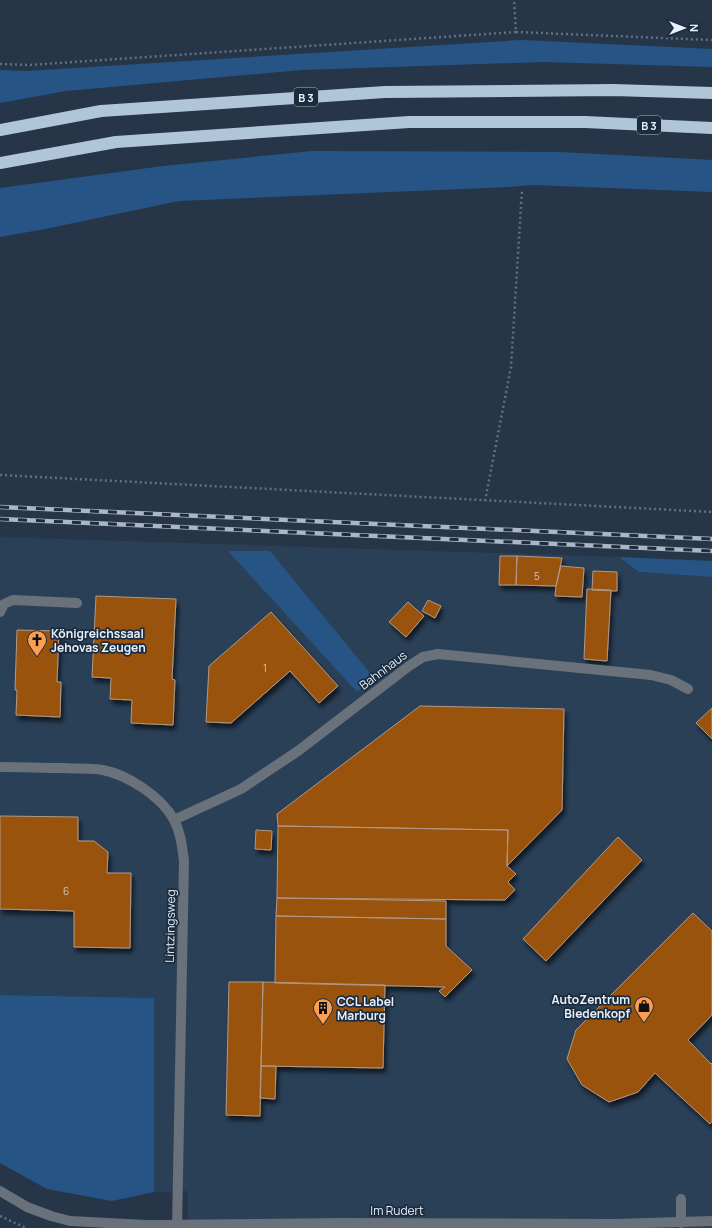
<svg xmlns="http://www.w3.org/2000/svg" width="712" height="1228" font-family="Manrope,sans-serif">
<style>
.built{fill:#2a4057}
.green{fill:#265585}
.building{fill:#995208;stroke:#b19987;filter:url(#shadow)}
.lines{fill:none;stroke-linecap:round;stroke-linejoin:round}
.path{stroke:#627181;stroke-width:2.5;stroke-dasharray:2 3;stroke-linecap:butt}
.lane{stroke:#69717a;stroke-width:10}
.street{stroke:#69717a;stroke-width:10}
.highway{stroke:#b0c4da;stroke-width:12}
.rail-casing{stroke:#abb7c5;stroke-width:4.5}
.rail{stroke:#1c2c3d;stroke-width:3;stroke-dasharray:9;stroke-linecap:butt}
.labels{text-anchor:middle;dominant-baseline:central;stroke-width:3.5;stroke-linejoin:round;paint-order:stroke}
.number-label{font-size:10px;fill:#d4c9c0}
.shield{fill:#1c2c3d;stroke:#aab6c3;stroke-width:1}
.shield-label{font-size:11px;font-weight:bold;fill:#e7f1fd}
.poi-label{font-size:12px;font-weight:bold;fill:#e7f1fd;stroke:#1c2c3d;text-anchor:start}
.street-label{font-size:12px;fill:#e7f1fd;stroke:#1c2c3d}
</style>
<defs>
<filter id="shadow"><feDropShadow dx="2.5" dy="4.5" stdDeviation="2" flood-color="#0009"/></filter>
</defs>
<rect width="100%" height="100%" fill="#263648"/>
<!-- built -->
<path class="built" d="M0,537L619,557L639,572L712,577V1228H188V1191L154,1192V998L0,995Z"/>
<!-- green -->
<path class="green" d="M521,40L712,49V67L544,62L302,70L66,91L0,103V70L27,71Z
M312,151L560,152L712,160V192L533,185L509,187L179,201L45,229L0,237V188L163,166Z
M228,551H270L374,678L357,692Z
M619,557L712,561V577L639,572Z
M0,995L154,998V1192L112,1201L47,1189L0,1163Z"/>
<!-- building -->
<path class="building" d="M500,556H517L516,585H499Z
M517,556L562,558L556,586L516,585Z
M561,566L584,568L582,597L555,596L556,586Z
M593,571L617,572V591L592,590Z
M587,589L611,590L607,661L584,659Z
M96,596L176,599L172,679L175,680L173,725L131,723L132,700L110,699L111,678L92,677Z
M428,600L441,606L435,618L422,611Z
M408,602L424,616L406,637L389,622Z
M271,612L338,686L319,703L290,671L231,723L206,722L209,666Z
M17,630L59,631L57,682H61L60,717L16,715L17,690H15Z
M420,706L564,709L562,810L507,866L508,830L278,826L277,814Z
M712,708V739L696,723Z
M0,816L78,817V841H94L108,852L107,873H131L130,948L74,947V911L0,909Z
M278,826L508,830L507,866L516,874L508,882L515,890L505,900L277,898Z
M256,830L272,831L271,850L255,849Z
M618,837L642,860L546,961L523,939Z
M277,898L446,901V919L276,916Z
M693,913L712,931V1015L688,1040L711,1064L712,1063V1122L710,1124L655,1073L638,1092L609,1102L582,1085L567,1059L576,1030Z
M276,916L446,919V946L472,970L445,997L439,991L445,987L275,983Z
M229,982H263L260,1116L226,1115Z
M263,982L385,985L383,1068L261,1066Z
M261,1066H276L275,1099L260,1098Z"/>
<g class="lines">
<!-- path -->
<path class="path" d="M516,32L712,40
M0,64L29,65L516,32L514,0
M0,475L712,512
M485,501L511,367L522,190
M0,1216L26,1228"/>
<!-- lane -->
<path class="lane" d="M0,612L4,604L13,600L77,603
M174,820L241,789L298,751L409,666L423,657L438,654L651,675L671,680L688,689
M681,1199V1223"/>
<!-- street -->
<path class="street" d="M0,767C21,767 43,768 64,768C77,769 91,768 103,770C128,775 162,797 174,820C181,833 182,847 184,861L177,1228
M0,1191L27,1207L51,1216L70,1221L146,1225L343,1223L615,1224L712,1221"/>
<!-- highway -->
<path class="highway" d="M0,130L101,111L385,92L613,90L712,93
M0,163L116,142L409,122H585L712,128"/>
<!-- rail casing -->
<g class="rail-casing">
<path id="rail" d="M0,507L712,539
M0,519L712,551"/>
</g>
<!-- rail -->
<use href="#rail" class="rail"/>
</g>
<!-- icons -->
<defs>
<g id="church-pin" transform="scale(1)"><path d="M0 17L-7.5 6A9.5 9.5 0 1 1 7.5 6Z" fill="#fb9e51" stroke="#1c2c3d"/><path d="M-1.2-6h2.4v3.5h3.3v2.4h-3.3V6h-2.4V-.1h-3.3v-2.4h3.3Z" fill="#111"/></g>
<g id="shop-pin" transform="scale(1)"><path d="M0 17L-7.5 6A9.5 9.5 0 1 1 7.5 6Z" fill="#fb9e51" stroke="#1c2c3d"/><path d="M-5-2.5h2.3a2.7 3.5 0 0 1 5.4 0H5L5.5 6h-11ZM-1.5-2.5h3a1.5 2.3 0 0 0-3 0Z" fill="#111"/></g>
<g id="building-pin" transform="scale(1)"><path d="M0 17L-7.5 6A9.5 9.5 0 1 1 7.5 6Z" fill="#fb9e51" stroke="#1c2c3d"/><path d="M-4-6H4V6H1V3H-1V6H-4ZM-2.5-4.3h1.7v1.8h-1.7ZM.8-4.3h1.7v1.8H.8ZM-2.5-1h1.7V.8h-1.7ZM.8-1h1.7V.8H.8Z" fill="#111"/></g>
</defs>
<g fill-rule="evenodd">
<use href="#church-pin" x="37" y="640"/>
<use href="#shop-pin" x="644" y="1006"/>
<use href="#building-pin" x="323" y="1008"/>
</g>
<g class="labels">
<!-- number labels -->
<g class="number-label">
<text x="537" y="576">5</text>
<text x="265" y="668">1</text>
<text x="66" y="891">6</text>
</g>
<!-- shield labels -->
<g class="shield">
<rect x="294" y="88" width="24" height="18" rx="3"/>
<rect x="637" y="116" width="24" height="18" rx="3"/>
</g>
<g class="shield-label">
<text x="306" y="97">B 3</text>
<text x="649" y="125">B 3</text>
</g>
<!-- poi labels -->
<g class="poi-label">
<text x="51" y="633">Königreichssaal<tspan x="51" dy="14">Jehovas Zeugen</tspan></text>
<text x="630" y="999" text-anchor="end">AutoZentrum<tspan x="630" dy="14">Biedenkopf</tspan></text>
<text x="337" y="1001">CCL Label<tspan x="337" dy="14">Marburg</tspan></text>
</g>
<!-- street labels -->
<g class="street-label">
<text transform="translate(383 670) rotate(-37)">Bahnhaus</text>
<text transform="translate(170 926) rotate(-89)">Lintzingsweg</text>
<text x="397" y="1210">Im Rudert</text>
</g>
</g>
<!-- north arrow -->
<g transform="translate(684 28) rotate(90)" stroke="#1c2c3d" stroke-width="3" paint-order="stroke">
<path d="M0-3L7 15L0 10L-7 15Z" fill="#e7f1fd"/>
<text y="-6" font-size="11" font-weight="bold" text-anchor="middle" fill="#e7f1fd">N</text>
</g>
</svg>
